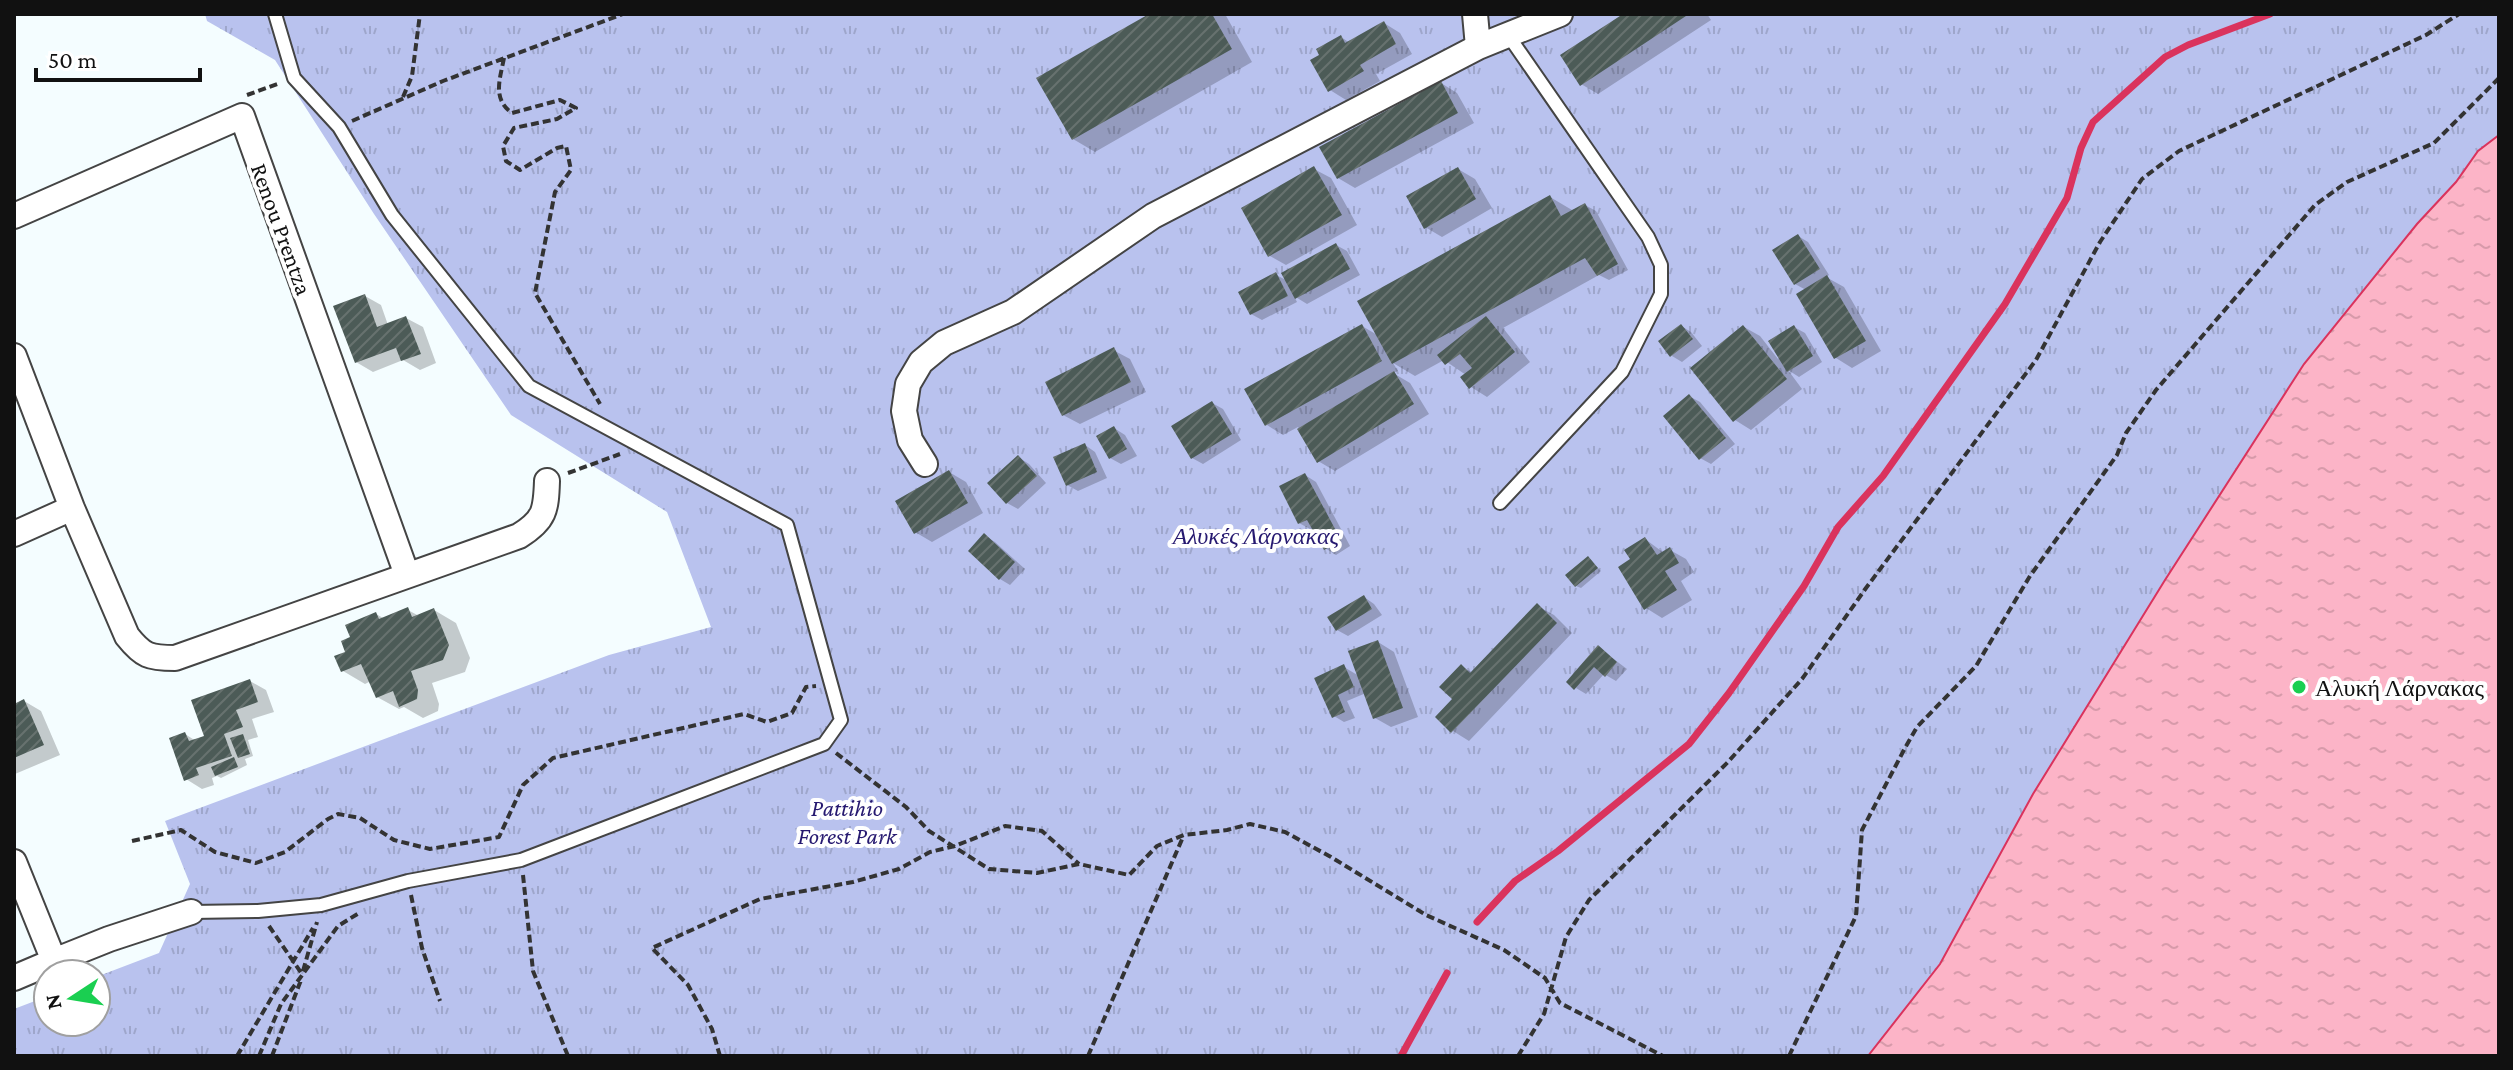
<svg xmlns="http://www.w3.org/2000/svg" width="2513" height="1070" font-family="'Crimson Pro',serif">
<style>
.park{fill:url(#park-tufts)}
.water{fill:url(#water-ripples);stroke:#da335d;stroke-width:2}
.shadow{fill:#0003}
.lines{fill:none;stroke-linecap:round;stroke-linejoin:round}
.stream{stroke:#da335d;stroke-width:7}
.building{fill:url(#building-hatch)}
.lane-casing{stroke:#444;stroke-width:16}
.street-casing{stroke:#444;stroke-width:28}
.path{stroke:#333;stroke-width:4;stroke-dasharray:8 4;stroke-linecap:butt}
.lane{stroke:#fff;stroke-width:12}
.street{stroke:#fff;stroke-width:24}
.poi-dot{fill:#1acf51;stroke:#fff;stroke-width:3}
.labels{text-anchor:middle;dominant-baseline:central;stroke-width:8;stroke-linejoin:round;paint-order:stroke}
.street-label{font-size:24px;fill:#111;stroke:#fff}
.park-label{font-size:24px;font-style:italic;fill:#261970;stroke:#fff}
.poi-label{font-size:24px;fill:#111;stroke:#fff;text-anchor:start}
</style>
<defs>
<pattern id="park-tufts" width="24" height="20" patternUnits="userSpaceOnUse" patternTransform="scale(2)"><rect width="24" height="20" fill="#b9c2ee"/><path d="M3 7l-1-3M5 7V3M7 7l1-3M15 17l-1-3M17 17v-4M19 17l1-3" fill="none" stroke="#9ea6cb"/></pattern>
<pattern id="water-ripples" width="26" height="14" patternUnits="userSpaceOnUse" patternTransform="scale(2)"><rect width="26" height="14" fill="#fcb4c7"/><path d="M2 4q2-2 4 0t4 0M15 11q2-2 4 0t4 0" fill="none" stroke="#d79aaa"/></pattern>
<pattern id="building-hatch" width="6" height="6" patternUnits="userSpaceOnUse" patternTransform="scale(2)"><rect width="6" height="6" fill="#4c5b57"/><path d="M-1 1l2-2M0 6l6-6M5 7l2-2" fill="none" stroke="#67726f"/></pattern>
</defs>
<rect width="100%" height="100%" fill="#f4fdff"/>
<!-- park -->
<path class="park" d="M205,14H2499V1056H14V1009L48,996V1022H96V977L159,953L190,884L165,821L609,655L711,627L667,512L511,415L374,214L275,60L207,21Z"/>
<!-- water -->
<path class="water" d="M2499,135V1056H1868L1940,964L2033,794L2165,580L2304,364L2417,224L2456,182L2478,151Z"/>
<!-- shadow -->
<path class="shadow" d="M1153,14H1225L1252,62L1095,152L1073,139Z
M1627,14H1707L1711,20L1598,94L1581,84Z
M1384,23L1400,33L1412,54L1376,74L1380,81L1346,100L1330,90L1341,37L1350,43Z
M1441,83L1457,93L1474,123L1355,188L1338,178Z
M1314,169L1331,178L1357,225L1286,265L1270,256Z
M1458,169L1475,179L1492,208L1442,237L1425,227Z
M1550,197L1572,210L1585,205L1596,211L1628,270L1609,280L1599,275L1503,328L1530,362L1487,397L1471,387L1466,375L1444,360L1415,376L1393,363L1398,371L1393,373L1410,383L1429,414L1335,471L1318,461L1298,427L1283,435L1267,425L1362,326L1379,336Z
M1798,236L1808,242L1829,275L1826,277L1844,287L1881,351L1852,368L1836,358L1798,295L1806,290L1795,284Z
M1336,245L1347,251L1360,275L1307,304L1294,296L1297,302L1262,320L1251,314L1276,275L1288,281Z
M365,296L381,305L388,325L406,318L423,327L436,363L420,370L403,360L373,372L356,362Z
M1681,326L1691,332L1702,346L1682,362L1672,356Z
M1744,327L1760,336L1778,359L1794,327L1805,333L1822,362L1799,377L1788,370L1802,389L1751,430L1735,420Z
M1113,350L1130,359L1146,392L1080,424L1063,415Z
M1689,396L1700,402L1735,444L1711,464L1700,458Z
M1212,403L1223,409L1241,440L1203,464L1192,458Z
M1114,428L1125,435L1137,456L1121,464L1110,458Z
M1085,445L1095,452L1107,478L1078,491L1067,485Z
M1018,457L1029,464L1046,483L1018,509L1007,503Z
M949,472L966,482L983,513L932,542L915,532Z
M1305,475L1316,482L1350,546L1336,555L1325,548L1313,528L1310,529L1299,523Z
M985,536L995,542L1025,569L1010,585L1000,579Z
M1645,539L1664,553L1670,550L1686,559L1694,572L1681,581L1692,600L1662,618L1646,608L1633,560Z
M1588,558L1601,571L1581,588L1576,586Z
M1364,597L1374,604L1382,615L1348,636L1337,630Z
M1537,606L1554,615L1572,633L1469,741L1453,731L1455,699L1461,666L1473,673Z
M408,610L419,616L434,610L456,623L470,658L465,672L432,683L439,704L438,711L423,718L404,707L399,709L377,697L371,681L365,684L343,671L352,638L376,614L385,619Z
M1378,642L1394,652L1418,717L1391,727L1375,718L1366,693L1347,701L1355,718L1344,722L1334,716L1317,679L1344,667L1359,676Z
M1599,648L1627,669L1616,681L1604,674L1586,694L1576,688Z
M250,681L266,690L274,712L252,719L258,737L248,740L253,756L245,759L247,765L221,778L217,776L212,778L214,785L202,789L186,779L185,734L196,741L206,737Z
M24,701L41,711L60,755L15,774L14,706Z"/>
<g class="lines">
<!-- stream -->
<path class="stream" d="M1477,922L1515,881L1558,851L1689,744L1729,693L1804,586L1838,527L1883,476L2005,304L2067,198L2081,148L2093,122L2165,57L2188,45L2270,14
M1401,1056L1447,973"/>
</g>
<!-- building -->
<path class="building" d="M1149,14H1212L1232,49L1072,140L1036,78Z
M1623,14H1689L1580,86L1560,55Z
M1384,21L1396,44L1360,65L1364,71L1328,92L1310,60L1319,55L1316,49L1341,35L1345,43Z
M1441,81L1458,113L1337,179L1319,147Z
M1314,166L1342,215L1268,257L1241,208Z
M1458,167L1476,199L1424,229L1406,196Z
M1550,195L1561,216L1585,203L1618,264L1597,276L1585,258L1392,364L1357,301Z
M1798,234L1820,269L1794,285L1772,250Z
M1336,243L1350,269L1295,299L1281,273Z
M1276,272L1288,296L1250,315L1238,292Z
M1827,275L1866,341L1834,359L1796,294Z
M365,294L377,327L406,316L421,354L401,361L396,348L355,363L333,306Z
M1486,316L1515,352L1469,389L1460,377L1472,368L1460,354L1445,365L1437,355Z
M1362,324L1382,361L1265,426L1244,389Z
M1681,324L1693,339L1670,357L1658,341Z
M1743,325L1787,379L1733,422L1690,368Z
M1794,325L1813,356L1787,372L1768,341Z
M1114,347L1131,382L1062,416L1045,382Z
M1394,371L1414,404L1317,463L1297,429Z
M1689,394L1726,438L1699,460L1663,416Z
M1212,401L1232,434L1191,459L1171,426Z
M1114,426L1127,449L1109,459L1096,436Z
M1085,443L1097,472L1066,486L1053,457Z
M1018,455L1037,476L1006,504L987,483Z
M949,470L968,503L914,534L895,501Z
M1305,473L1341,540L1324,550L1307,520L1298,524L1279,486Z
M984,533L1015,562L999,580L968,551Z
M1645,537L1657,555L1670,547L1679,563L1665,571L1677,590L1644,610L1618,567L1630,559L1624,550Z
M1588,556L1598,568L1575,587L1565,575Z
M1364,595L1372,609L1336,631L1327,617Z
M1537,603L1557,623L1451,733L1435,717L1452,699L1439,687L1461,664L1470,673Z
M408,607L412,617L434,608L449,645L443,660L411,671L418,690L417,699L399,707L393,691L376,698L361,664L341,672L334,656L345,652L341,641L350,637L345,625L376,612L379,619Z
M1378,640L1403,708L1373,719L1348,651Z
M1598,645L1617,662L1605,677L1594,667L1574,690L1566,682Z
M1344,664L1354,687L1338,695L1345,712L1332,718L1314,678Z
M250,679L258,702L236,710L243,727L224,734L232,756L196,768L199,775L184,781L169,738L185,732L189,741L204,736L191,700Z
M24,699L44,745L14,758V704Z
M243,734L250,754L238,758L230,738Z
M234,757L238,767L215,776L211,767Z"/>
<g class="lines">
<!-- lane casing -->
<g class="lane-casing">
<path id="lane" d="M1500,503L1622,372L1661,294V265L1648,237L1508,35
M191,912L258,911L321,905L408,881L521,860L824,744L841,720L787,525L529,386L392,215L339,127L294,78L275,14"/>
</g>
<!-- street casing -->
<g class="street-casing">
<path id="street" d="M1475,14L1478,47
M14,216L242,116L407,575
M14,356L72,508L127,636C143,656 149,658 175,658L519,536C545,520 546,510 547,481
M925,464L910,440L904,411L908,384L921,362L944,343L1013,312L1153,216L1478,47L1560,14
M14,534L72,508
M14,862L54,961L14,978
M54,961L109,939L191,912"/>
</g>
<!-- path -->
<path class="path" d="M504,58C500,79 492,99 512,113L560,100L576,108L557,119L514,128L503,146L506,161L520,170L557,148L566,146L571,170L555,192L535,293L600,404
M247,95L280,83
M403,97L412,76L420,14
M352,121L443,81L623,14
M568,473L620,454
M836,753L906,807L929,831L989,869L1037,873L1079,864L1129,875L1157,846L1184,835L1227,830L1250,824L1285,832L1331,857L1426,915L1504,950L1545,978L1560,1003L1663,1056
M132,841L181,830L215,852L256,863L285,852L328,819L338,814L360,818L394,840L430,849L499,837L523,785L553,758L744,714L767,722L792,713L806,687L816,686
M523,875L533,971L568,1056
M411,895L422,948L440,1001
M269,926L302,974
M303,971L317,922
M237,1056L313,928
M259,1056L281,1004L338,926L359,913
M272,1056L301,980
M720,1056L712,1029L688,985L652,948L760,899L853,882L899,869L930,852L955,846L1005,826L1042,831L1079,864
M1088,1056L1183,837
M1518,1056L1544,1014L1566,937L1589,900L1728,762L1802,679L1866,588L2036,360L2100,242L2142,179L2179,151L2426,35L2459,14
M1789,1056L1856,916L1862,830L1905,748L1917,727L1976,666L2030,576L2117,455L2126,433L2156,390L2315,205L2347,182L2434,143L2499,78"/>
<!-- lane -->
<use href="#lane" class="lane"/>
<!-- street -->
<use href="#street" class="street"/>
</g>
<!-- markers -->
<circle class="poi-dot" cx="2299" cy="687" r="8"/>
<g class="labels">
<!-- street labels -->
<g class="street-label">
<text transform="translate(282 229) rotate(70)">Renou Prentza</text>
</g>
<!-- park labels -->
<g class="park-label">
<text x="1256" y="535">Αλυκές Λάρνακας</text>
<text x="847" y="807">Pattihio<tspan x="847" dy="28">Forest Park</tspan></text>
</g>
<!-- poi labels -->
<g class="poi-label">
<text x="2315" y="687">Αλυκή Λάρνακας</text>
</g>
</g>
<!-- border -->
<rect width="2513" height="1070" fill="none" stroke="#111111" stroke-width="32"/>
<!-- north arrow -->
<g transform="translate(72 998) rotate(258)"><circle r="38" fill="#ffffff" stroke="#a0a0a0" stroke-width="2"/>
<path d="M0-6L14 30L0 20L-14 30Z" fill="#1acf51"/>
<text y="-12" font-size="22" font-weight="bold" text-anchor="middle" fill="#111111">N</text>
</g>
<!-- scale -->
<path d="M36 68v12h164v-12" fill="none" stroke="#111111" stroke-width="4"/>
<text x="48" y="68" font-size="24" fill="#111111" stroke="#ffffff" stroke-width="6" paint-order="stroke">50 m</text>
</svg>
